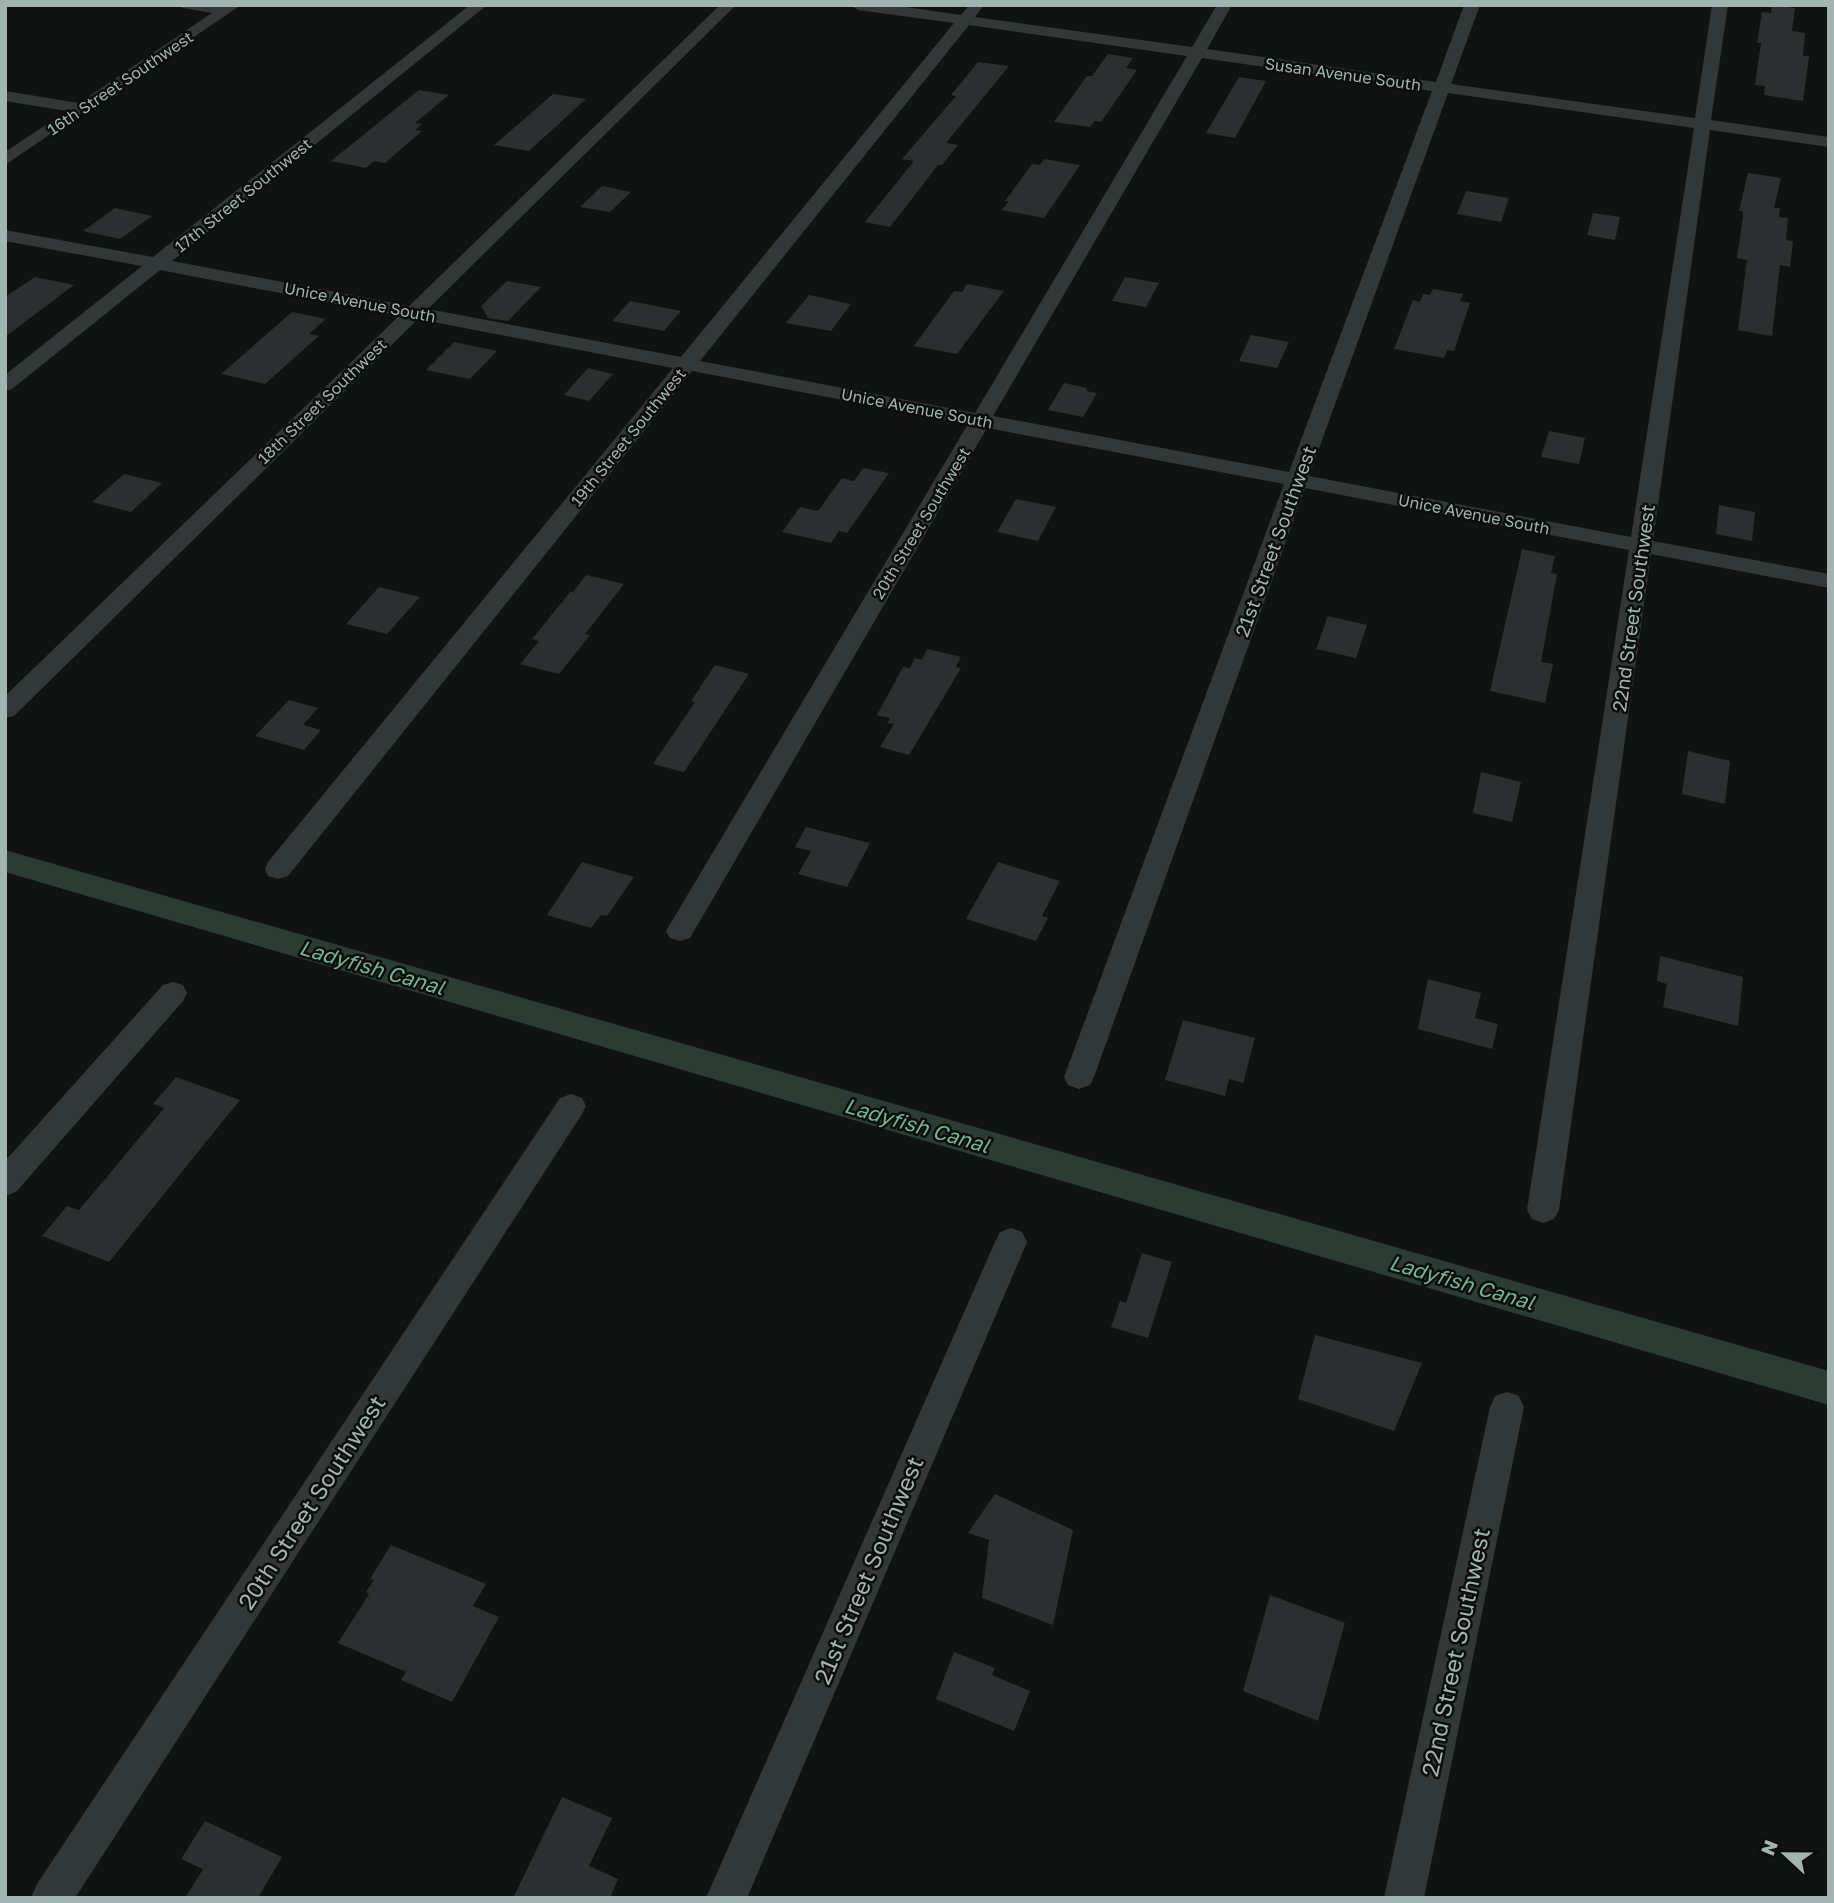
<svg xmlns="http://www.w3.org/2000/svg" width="1834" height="1903" font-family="'Golos Text',sans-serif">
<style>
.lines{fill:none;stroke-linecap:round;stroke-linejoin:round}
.canal{fill:#2a3c33;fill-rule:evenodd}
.building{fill:#2c2f2f}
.street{fill:#323837;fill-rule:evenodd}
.labels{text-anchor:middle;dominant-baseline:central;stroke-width:5;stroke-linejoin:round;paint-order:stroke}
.far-street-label{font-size:16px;fill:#a1b4af;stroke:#0c0e0e}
.street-label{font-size:19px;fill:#a1b4af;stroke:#0c0e0e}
.water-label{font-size:21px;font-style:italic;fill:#75b394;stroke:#0c0e0e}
.near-street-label{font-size:23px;fill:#a1b4af;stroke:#0c0e0e}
</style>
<rect width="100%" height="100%" fill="#111313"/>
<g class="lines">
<!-- canal -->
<path class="canal" d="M5,850L1829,1371V1405L5,872Z"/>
</g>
<!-- building -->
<path class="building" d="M1772,5L1795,8L1792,31L1805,33L1803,56H1809L1803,101L1764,95L1765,86L1755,85L1761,43H1757L1762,12L1771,13Z
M1108,54L1133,58L1126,68L1137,70L1101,122L1095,121L1090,127L1054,122L1087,76H1092Z
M978,62L1009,66L946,143L958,145L942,165H938L890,227L865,222L914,161L902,159L956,96L951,95Z
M1239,77L1266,81L1235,138L1206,133Z
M419,90L449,95L415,123L422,124L415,130L422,131L385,163L374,161L366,168L331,161Z
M553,94L586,99L529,151L494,145Z
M1044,159L1080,165L1044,218L1002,210L1009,201H1005L1032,164L1040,165Z
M1748,173L1781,178L1774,208H1780L1779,217L1788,218L1786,240L1793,241L1790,267L1780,265L1772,336L1738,330L1747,260L1737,258L1743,216L1742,211H1739Z
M602,186L631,192L610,212L580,207Z
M1466,191L1509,198L1501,222L1457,214Z
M115,208L152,216L120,239L83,231Z
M1593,213L1620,217L1615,240L1587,235Z
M35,277L74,285L5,337V297Z
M1125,277L1159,283L1146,307L1112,301Z
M507,281L541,287L508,321L488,318L481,306Z
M967,284L1004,291L957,354L914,346L954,291L962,292Z
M1433,289L1463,294L1460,301L1470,303L1454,351L1447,350L1444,358L1394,349L1413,300L1420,302L1423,294L1430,295Z
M809,295L851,304L831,331L786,323Z
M630,301L681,311L664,331L612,321Z
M292,312L326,319L309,334L319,336L265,384L221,374Z
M1251,335L1289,342L1277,368L1239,361Z
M454,342L497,351L470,379L426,370Z
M588,368L613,374L589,401L564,395Z
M1064,383L1087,388L1086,391L1097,393L1083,417L1048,410Z
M1549,431L1585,438L1579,464L1541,457Z
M863,468L889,473L847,533L839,531L831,543L782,532L800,507L818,511L842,478L854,481Z
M124,474L162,483L131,512L92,502Z
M1016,499L1056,507L1038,541L997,532Z
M1719,505L1755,512L1752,541L1716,534Z
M1522,549L1555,556L1551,573L1557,574L1541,662L1553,664L1545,703L1490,691Z
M586,575L624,584L585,634L590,635L559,674L520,664L539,641L532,639L570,592H573Z
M379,587L420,597L387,634L346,624Z
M1328,616L1367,625L1356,658L1316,649Z
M927,649L961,657L956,667L961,668L909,755L880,747L894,724L887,723L890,718L877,715L903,667L910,668L915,658L922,660Z
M715,665L749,674L684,772L653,764L695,702L691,701Z
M289,700L318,708L303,725L321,730L304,750L255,736Z
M1688,751L1730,761L1725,804L1682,794Z
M1481,772L1521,782L1512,822L1473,813Z
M806,827L870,843L847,887L798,874L811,851L795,847Z
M582,862L634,877L607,916L601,915L591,928L547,915Z
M998,862L1060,881L1042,916L1048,918L1036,941L966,919Z
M1660,956L1743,977L1738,1026L1663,1007L1667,984L1657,981Z
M1428,979L1481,993L1475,1018L1498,1024L1492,1049L1418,1029Z
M1183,1020L1255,1038L1243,1083L1229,1079L1225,1096L1165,1080Z
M176,1077L240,1100L109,1262L42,1236L67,1206L79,1210L116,1166L164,1108L153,1104Z
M1142,1253L1172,1262L1148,1338L1111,1327L1120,1301L1126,1303Z
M1315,1335L1422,1363L1394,1431L1298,1399Z
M995,1494L1073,1530L1053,1625L982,1598L989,1540L968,1533Z
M391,1545L486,1584L473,1606L499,1617L452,1702L401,1680L406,1672L338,1643L369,1594L366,1592L374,1580L370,1579Z
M1270,1595L1345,1623L1318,1721L1243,1691Z
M954,1652L995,1668L992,1675L1030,1691L1014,1731L936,1699Z
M562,1797L612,1818L589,1866L618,1879L610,1898H513Z
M205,1821L282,1857L258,1898H185L203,1869L181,1859Z"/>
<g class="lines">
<!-- street -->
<path class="street" d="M181,5H241L5,165V152L67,111L5,101V91L79,103L212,13L183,8Z
M470,5H487L172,261L409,306L720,5H736L428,309L681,357L954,23L858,10L851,5H892L961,15L969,5H984L975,17L1192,47L1217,5H1232L1207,49L1436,82L1464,5H1480L1451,84L1695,118L1712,5H1728L1711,120L1829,137V147L1710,130L1653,541L1829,574V588L1651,554L1559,1210L1554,1219L1543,1223L1532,1219L1527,1210L1629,550L1305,488L1094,1077L1090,1085L1079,1089L1068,1085L1064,1077L1284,484L987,428L690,938L680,941L670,938L666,931L968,424L692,371L288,876L278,879L268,876L265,869L268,862L673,368L418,319L14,716L5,718V696L399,316L160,270L12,389L5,391V375L142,266L5,241V230L153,257ZM969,25L1187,56L975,413L700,361ZM1202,58L1432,91L1289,472L993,416ZM1448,93L1694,128L1631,537L1309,476Z
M173,982L183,985L187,993L183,1001L16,1192L5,1196V1161L163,985Z
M571,1094L582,1098L586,1106L582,1114L75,1898H31L37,1884L560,1098Z
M1011,1228L1022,1232L1027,1242L747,1898H706L995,1242L1000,1232Z
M1507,1392L1519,1396L1524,1407L1424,1898H1384L1490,1407L1495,1396Z"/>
</g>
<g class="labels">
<!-- far-street labels -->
<g class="far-street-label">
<text transform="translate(1343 74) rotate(8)">Susan Avenue South</text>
<text transform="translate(120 83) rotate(-34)">16th Street Southwest</text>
<text transform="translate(243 195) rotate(-39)">17th Street Southwest</text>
<text transform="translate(360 302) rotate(11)">Unice Avenue South</text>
<text transform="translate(322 401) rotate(-44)">18th Street Southwest</text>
<text transform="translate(917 408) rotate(11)">Unice Avenue South</text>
<text transform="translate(628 437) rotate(-51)">19th Street Southwest</text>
<text transform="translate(1474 514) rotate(11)">Unice Avenue South</text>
<text transform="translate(921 523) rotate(-59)">20th Street Southwest</text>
</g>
<!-- street labels -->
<g class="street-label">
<text transform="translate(1275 541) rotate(-70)">21st Street Southwest</text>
<text transform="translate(1633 608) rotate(-82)">22nd Street Southwest</text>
</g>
<!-- water labels -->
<g class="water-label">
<text transform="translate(372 967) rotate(16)">Ladyfish Canal</text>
<text transform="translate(917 1125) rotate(16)">Ladyfish Canal</text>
<text transform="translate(1462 1282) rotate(16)">Ladyfish Canal</text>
</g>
<!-- near-street labels -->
<g class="near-street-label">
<text transform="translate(311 1502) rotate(-57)">20th Street Southwest</text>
<text transform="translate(868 1570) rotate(-67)">21st Street Southwest</text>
<text transform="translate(1455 1652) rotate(-78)">22nd Street Southwest</text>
</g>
</g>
<!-- border -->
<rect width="1834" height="1903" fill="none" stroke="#a1b4af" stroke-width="14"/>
<!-- north arrow -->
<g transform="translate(1785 1854) rotate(292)" stroke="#0c0e0e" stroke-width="5" paint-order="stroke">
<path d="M0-5L12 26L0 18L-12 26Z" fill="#a1b4af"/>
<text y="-10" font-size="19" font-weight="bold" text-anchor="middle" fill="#a1b4af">N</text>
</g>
</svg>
